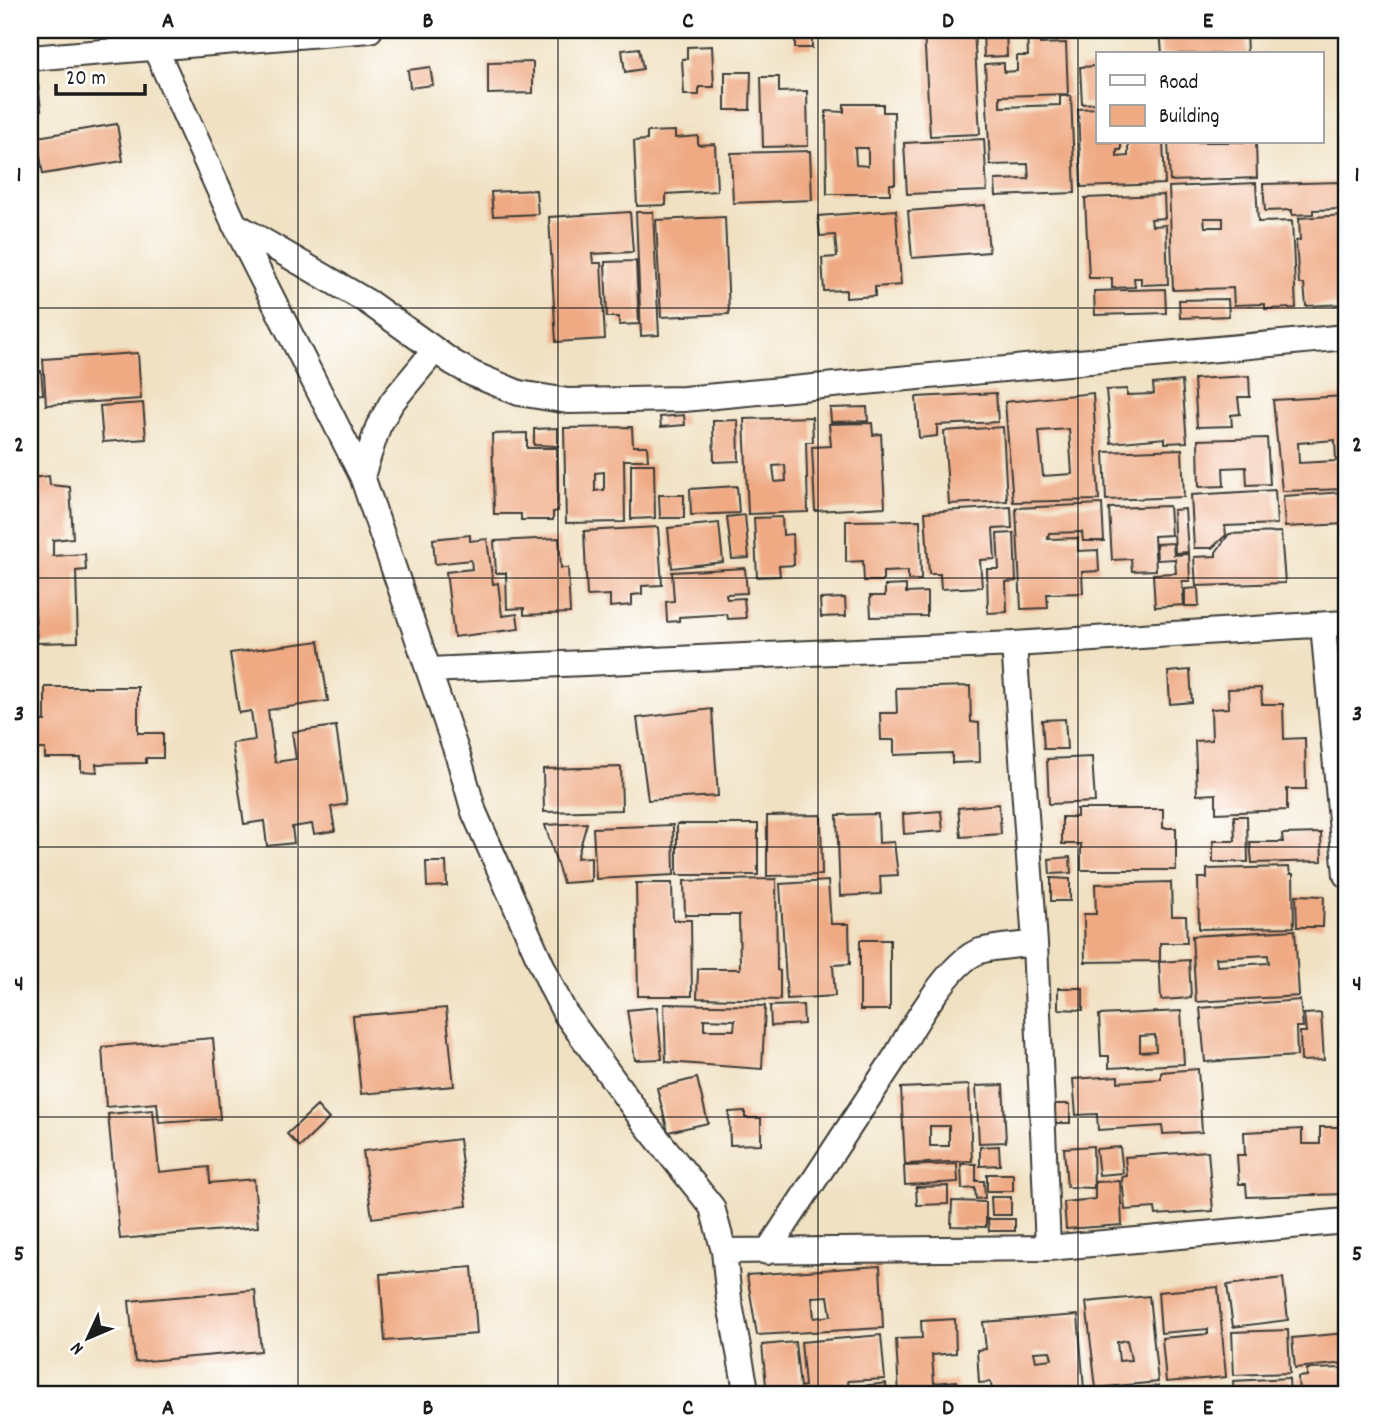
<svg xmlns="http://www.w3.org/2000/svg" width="1376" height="1425" font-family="Dekko,sans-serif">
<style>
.building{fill:#efaa84;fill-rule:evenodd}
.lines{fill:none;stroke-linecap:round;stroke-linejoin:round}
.minor-casing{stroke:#3c3a35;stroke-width:28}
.minor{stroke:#fff;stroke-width:24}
.grid{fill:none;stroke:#1c1c1c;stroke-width:2;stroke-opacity:0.55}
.neatline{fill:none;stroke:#1c1c1c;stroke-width:2.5}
.grid-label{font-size:23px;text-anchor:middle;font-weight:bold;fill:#1c1c1c}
</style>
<rect width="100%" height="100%" fill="#fff"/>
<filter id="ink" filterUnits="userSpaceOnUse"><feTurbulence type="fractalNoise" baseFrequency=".0143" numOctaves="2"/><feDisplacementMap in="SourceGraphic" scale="14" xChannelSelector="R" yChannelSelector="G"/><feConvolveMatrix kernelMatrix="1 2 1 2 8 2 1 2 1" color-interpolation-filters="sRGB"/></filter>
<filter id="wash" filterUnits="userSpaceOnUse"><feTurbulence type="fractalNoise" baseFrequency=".00686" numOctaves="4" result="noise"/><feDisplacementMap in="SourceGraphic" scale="28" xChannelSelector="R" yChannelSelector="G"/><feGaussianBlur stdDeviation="1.57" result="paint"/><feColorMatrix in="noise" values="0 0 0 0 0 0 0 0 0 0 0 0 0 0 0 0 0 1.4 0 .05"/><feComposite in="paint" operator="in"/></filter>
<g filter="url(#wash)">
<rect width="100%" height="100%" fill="#f0e1c2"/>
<g id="blocks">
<!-- building -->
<path class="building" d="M974,30L980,134L930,136L924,31Z
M983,30H1006L1007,56L984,57Z
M1027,30H1039L1040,44L1066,43L1068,94L1000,96V107L1060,105V96H1071L1075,193L996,196L995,180L1029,179L1028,164L990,165L985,64L1004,63V72L1017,71V56H1028Z
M1160,30H1246L1247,54H1162Z
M795,34L812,35V48H795Z
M712,46L714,87H699V95H684L682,59H687V47Z
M639,48L643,69L625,72L622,50Z
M533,62V93L488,94V63Z
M1098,66V103L1082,104L1080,67Z
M430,67L433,85L410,88L408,70Z
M725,72H751L750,110H725Z
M37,76L41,110L30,111V77Z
M761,77H779V92L807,91L808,146L763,147Z
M844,104H883V112H894L895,184H890V194H827L826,111L844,112ZM855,148H868V166L856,165Z
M1098,108V142H1121V150H1117V157L1128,156V142H1163L1165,184L1081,187L1078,109Z
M117,124L123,161L43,174L37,137Z
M675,131V138L698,136V145L715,144L717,191L666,194V205L637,206L634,141L647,140V132Z
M984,139L987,191L907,194L904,143Z
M1168,142H1256L1257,178L1170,181Z
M810,151L812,200L733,203L731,153Z
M1341,182L1342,209L1313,210V214L1292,215V210L1265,211L1263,184Z
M1256,183L1258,222L1292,221L1296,308L1265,309V304L1234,305L1233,288L1173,290L1169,187ZM1204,218H1223V227H1205Z
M536,190L538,214L493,216L491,192Z
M1164,195L1165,218L1151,219L1152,226L1166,225L1168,284L1141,285V278H1134L1135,287L1112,288V278H1089L1085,198Z
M985,205L989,252L912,258L908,211Z
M896,210L901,285L875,287V296L846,298V290L824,291L822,258L837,257L835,235L820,236L818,216Z
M630,212L633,252L592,254L593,263H601L605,339L556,342L549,217Z
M636,212H653L659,335L641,336Z
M1344,215L1346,251L1343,252L1344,266L1346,265V304L1306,306L1304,284H1299L1296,241L1300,240L1299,218Z
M725,217L729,314L661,317L656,220Z
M636,261L639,324L619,325V317H607L605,262Z
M1165,289L1166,313L1095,315L1094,291Z
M1228,299L1229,316L1180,318L1179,300Z
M138,353L141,399L46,405L43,359Z
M41,371L43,394L30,395V372Z
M1249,376L1250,397H1238L1240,414L1231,415L1232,426L1197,427L1194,379Z
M1182,381L1187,442L1165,443V438L1111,443L1106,390L1127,389V395L1154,394L1153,384Z
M996,393L998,422L937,425V436L919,438L916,397Z
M1093,393L1099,500L1013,502L1005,402ZM1069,429L1072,474L1043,476L1039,431Z
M1346,396V489L1282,491L1273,400ZM1335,440L1336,461L1299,463L1298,443Z
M143,403L146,439L103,442L100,406Z
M867,407L868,421L831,422L830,408Z
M684,415L685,425L661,427L660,417Z
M812,417L813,442H806L808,512L748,514L744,419ZM785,465L786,481L775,482L773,466Z
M738,420L739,461L714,462L713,421Z
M872,423L873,435L881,434L885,507L815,511L812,447L831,446L829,424Z
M632,427L633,446H647L648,460H624L625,522L566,523L564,428ZM604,472V490L595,491V473Z
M1003,427L1007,501L949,504L944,431Z
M558,428V446L534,445V429Z
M527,433V448H557L558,511L553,512V520H521V514H494L492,434Z
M1267,438L1270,484L1247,485L1246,467L1223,468L1224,486L1199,487L1198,440Z
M1182,449L1184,497L1106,500L1104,452Z
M631,464H654L655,518L631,519Z
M49,476L50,485L70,487L73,538L53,540V556L85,554L86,570L76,571L78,642L37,643L30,544V478Z
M737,486L739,513L691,515L690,489Z
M1275,490L1277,524L1225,526L1226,535L1212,548H1194L1191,495Z
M1346,492V524L1285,527L1283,496Z
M659,495H684V518H660Z
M1102,504L1104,541H1083L1082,532L1049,533L1048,539L1078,538V551L1098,550L1099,571L1082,572L1083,593L1047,594L1048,608L1021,609L1016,508Z
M1169,506L1171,535L1154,536L1156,570L1132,571L1131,559L1112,560L1109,508Z
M1011,507L1012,528L993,529L995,559L980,560L982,587L941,589L940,574H929L925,512Z
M1185,509L1188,552L1175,553L1173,510Z
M745,515L749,558L732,559L727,517Z
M782,517L783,535L793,534L794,565L779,566L780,576L757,577L754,518Z
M920,520L921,580H908V571L883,572V581H864L863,561L846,562V521Z
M719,523L723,562L672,568L668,528Z
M658,527L662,585L642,586V594L632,595V605L610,607V595L587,596L584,531Z
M1281,532L1285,583L1196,586L1194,557L1216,556V552L1229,534Z
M1014,533L1016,581L1006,582L1007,612L988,613L987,569H999L997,534Z
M470,535V541L487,539L493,584L498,583L502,616L517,614L519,629L454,637L446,572L472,569L471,560L435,564L433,539Z
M559,538L561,568H568L570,613L524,615V608L507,609L506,573H496L494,541Z
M1173,543L1174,555L1189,554L1190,581H1182L1184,605L1155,607L1153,574L1176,573L1175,559L1157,560L1156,544Z
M745,568L747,593L726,594L727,599L744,598L746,618L728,619L727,614L679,617V621L667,622L666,602L674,601L672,572Z
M906,585V593L927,592V616L871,617L870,596H885V586Z
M1198,588L1199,606H1185V589Z
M845,598L846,616L821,617L820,599Z
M319,641L328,701L268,710L275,762L296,759L292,732L336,726L347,804L331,807L335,831L314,834L312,824L292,827L294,843L267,846L264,821L244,824L232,743L255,740L251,711L239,713L230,653Z
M1190,670L1192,702L1170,704L1168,672Z
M970,686L971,722L979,723L980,762L952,763V753L894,755V740H881L880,713H897L896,688Z
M45,687H138V733H163V758H146V763L96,764L97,772L81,771V758H45V749H30V721H45Z
M1261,688L1262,704H1283L1284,739L1305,738L1306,789H1287V810L1216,813V794L1197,795L1195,741L1212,740L1211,709L1229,708L1228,689Z
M712,709L718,796L648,800L637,718Z
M1065,719L1067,749H1044L1042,720Z
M1092,757L1095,802L1049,804L1047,759Z
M621,767L622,810L544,812L543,769Z
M999,804L1001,834L961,837L958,808Z
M1077,809H1163V828H1176V870H1081V844H1062V817H1077Z
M941,811L943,831L904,834L903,814Z
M878,814L879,843L894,842L898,875L880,876L881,894L840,896L837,815Z
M821,815L822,875L767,876V816Z
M1234,816H1247L1248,862H1213V841H1235Z
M587,823L577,858L591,857V881L563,883L545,825Z
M677,824H758V875H677Z
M673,825L674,875L596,879L593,828Z
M1321,833L1322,861L1252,863L1250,842H1283L1282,834Z
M1070,857L1071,873L1050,874L1049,859Z
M426,862H446L447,886L427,887Z
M1289,867L1290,874H1293L1294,927L1199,929L1198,878H1207V869Z
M1051,878L1070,879V901H1051Z
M776,879L777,970L780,971V1000L697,998L698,969H740L739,915H685L684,881Z
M828,881L831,924H849L850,964L833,965L835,996L787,999L780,884Z
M1171,882L1172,916H1186L1187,943H1160V961L1085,962L1084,914H1096L1095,884Z
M636,883H672L673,920H691L692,996H638Z
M1296,895L1324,896L1323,927H1297Z
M1295,930L1299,996L1196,1002L1192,936ZM1268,955L1269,963L1217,966L1216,958Z
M860,940H890V1010H860Z
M1189,960L1191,998L1161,1000L1159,962Z
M1058,988H1083V1010L1058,1009Z
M1300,1000L1303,1027H1296L1297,1056L1205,1062L1200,1008Z
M664,1004L765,1006L762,1069L666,1062ZM704,1019L735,1020L734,1030H704Z
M803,1005L804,1024L771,1026L770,1006Z
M657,1007L662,1059L635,1060L627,1010Z
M446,1008L454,1086L361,1094L353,1016Z
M1181,1011L1184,1064L1109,1068V1056H1101L1099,1015ZM1155,1035L1156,1051L1140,1052V1036Z
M1321,1013L1324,1060L1301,1061L1300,1032H1306L1304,1014Z
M213,1038L220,1119L159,1123L157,1103L106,1107L102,1047Z
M1198,1069L1202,1132L1163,1134L1162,1126L1098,1130L1097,1114L1076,1115L1073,1079L1118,1076V1082L1161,1079V1072Z
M697,1078L708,1123L668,1132L657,1088Z
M969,1085L972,1161L905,1164L901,1088ZM930,1126H949V1146H930Z
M1003,1085L1006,1142L979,1143L976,1086Z
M1047,1104H1070V1123H1047Z
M317,1106L329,1119L300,1147L287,1134Z
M153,1110L159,1172L209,1167L210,1183L254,1179L258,1227L120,1239L108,1114Z
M745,1111V1118H761V1144L730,1145L729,1112Z
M1320,1127H1345L1346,1194L1247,1197L1246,1184H1239L1237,1155H1245L1244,1132L1302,1129V1144H1320Z
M459,1139L467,1206L372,1218L363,1151Z
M999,1146L1000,1165L980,1166V1147Z
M1093,1146L1094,1188L1067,1187L1064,1148Z
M1120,1147L1123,1173L1099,1175L1096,1149Z
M1208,1151L1213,1211L1156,1215L1155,1208L1125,1210L1122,1177L1127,1176L1125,1157Z
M957,1164L958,1182L905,1185L904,1166Z
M961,1164H976V1181H984L985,1198L976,1199L975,1188L962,1189Z
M987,1174H1013V1191H987Z
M1120,1181L1122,1225L1066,1229L1064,1202L1095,1199V1182Z
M948,1186V1204L917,1205L916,1187Z
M991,1197H1011V1215H992Z
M952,1201L986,1202V1227L951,1226Z
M988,1219H1015V1231H989Z
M880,1266L883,1328L757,1335L747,1275ZM828,1296L831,1316L814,1318L812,1297Z
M472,1267L477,1334L385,1341L380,1274Z
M1283,1278L1288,1320L1233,1327L1227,1285Z
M1218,1287L1226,1377L1166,1382L1162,1338L1208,1334V1329L1161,1333L1158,1292Z
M255,1290L261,1351L135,1362L129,1301Z
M1149,1296L1158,1382L1096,1388L1086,1302ZM1127,1340L1131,1360L1119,1361L1117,1342Z
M1078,1315L1084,1389L992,1395L991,1382L979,1383L977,1350L986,1349L983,1322ZM1050,1351L1052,1359L1036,1361L1034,1352Z
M955,1319L956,1353L932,1355L934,1383L957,1381L958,1395H899L896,1339L922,1338L921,1321Z
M1288,1330L1290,1373L1234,1375L1232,1332Z
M1346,1333V1363L1295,1368L1292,1338Z
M881,1335L885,1379L848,1381L849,1395H793V1393L767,1395L762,1345L795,1342L800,1387L805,1386L801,1342Z
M1346,1368V1395H1299L1298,1377L1307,1376V1369Z
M1289,1378L1290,1395L1234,1393L1233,1381Z
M886,1383L887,1395H854L853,1387Z
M1158,1386L1159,1395H1137L1138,1389Z
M1227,1388L1228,1395H1167V1390Z"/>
</g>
</g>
<g filter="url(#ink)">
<use href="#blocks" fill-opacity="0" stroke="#3c3a35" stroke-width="2"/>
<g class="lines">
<!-- minor casing -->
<g class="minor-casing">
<path id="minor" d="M155,48L234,223L362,476L459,759L474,812L552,988L565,1013L644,1122L712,1207L724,1251L729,1299L747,1395
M30,58L370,30
M234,224L368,302L452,362L473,374L519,393L568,401L684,399L1346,337
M362,476L378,427L392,402L435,350
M1323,625L1346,875
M1014,644L1035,943L1048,1248
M429,670L1014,644L1346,623
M724,1251L1048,1248L1346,1221
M767,1252L898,1053C912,1027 951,960 980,951C997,946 1018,946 1035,943"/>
</g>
<!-- minor -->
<use href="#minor" class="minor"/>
</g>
</g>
<!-- grid -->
<path class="grid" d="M298,30V1395M558,30V1395M818,30V1395M1078,30V1395M30,308H1346M30,578H1346M30,847H1346M30,1117H1346"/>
<!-- margin -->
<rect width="1376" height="1425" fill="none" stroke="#fff" stroke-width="77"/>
<!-- legend -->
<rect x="1096" y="52" width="228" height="91" fill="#ffffff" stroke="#a4a4a4" stroke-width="2"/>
<rect x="1110" y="75" width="35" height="10" fill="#ffffff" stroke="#a4a4a4" stroke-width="2"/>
<text x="1159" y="88" font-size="21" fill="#1c1c1c">Road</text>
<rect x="1110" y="105" width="35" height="21" fill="#efaa84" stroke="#a4a4a4" stroke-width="2"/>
<text x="1159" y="122" font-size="21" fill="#1c1c1c">Building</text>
<!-- north arrow -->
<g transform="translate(88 1338) rotate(226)" stroke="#ffffff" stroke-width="5" paint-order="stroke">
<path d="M0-5L12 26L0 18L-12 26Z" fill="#1c1c1c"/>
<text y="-10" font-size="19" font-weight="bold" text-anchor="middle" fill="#1c1c1c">N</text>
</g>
<!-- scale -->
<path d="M56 84v10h89v-10" fill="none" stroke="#1c1c1c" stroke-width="3.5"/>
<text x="66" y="84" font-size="21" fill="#1c1c1c" stroke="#ffffff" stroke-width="5" paint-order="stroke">20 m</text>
<rect x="38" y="38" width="1300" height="1348" class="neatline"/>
<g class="grid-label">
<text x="168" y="27">A</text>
<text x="428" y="27">B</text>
<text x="688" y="27">C</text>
<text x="948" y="27">D</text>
<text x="1208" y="27">E</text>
<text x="19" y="181">1</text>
<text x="1357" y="181">1</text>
<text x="19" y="451">2</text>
<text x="1357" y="451">2</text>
<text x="19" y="720">3</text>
<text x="1357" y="720">3</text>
<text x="19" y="990">4</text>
<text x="1357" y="990">4</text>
<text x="19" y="1260">5</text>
<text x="1357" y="1260">5</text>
<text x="168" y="1414">A</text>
<text x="428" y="1414">B</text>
<text x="688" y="1414">C</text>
<text x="948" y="1414">D</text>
<text x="1208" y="1414">E</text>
</g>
</svg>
